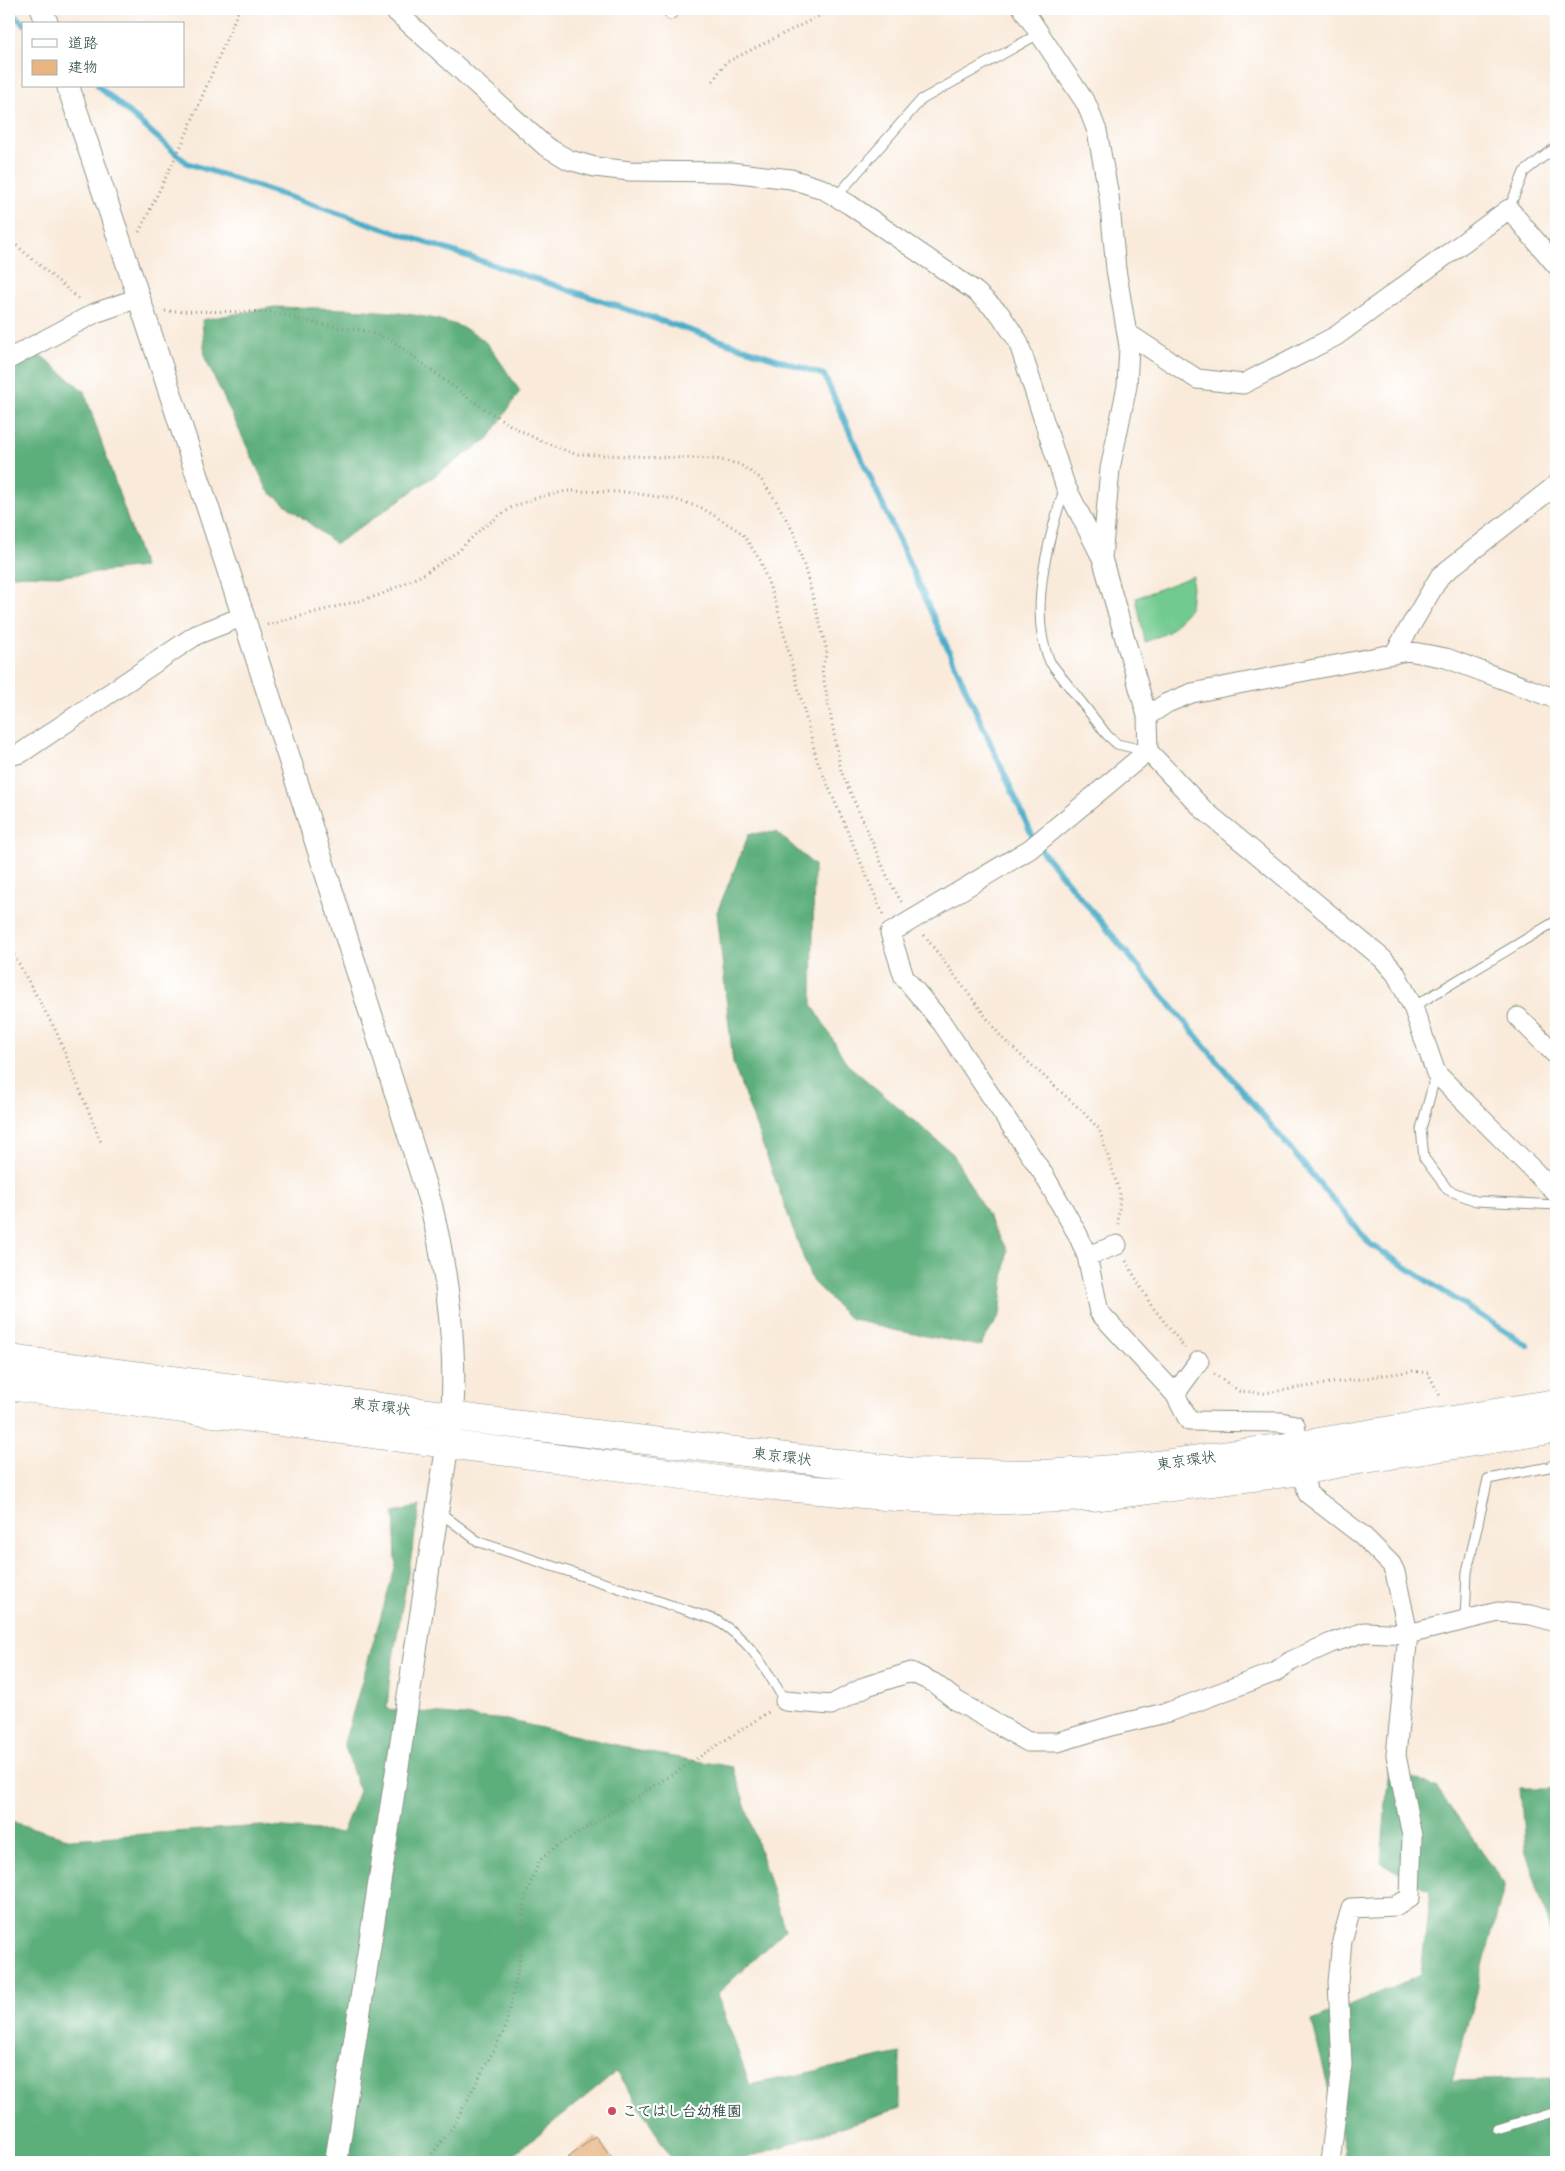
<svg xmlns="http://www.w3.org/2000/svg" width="1565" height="2171" font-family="Pangolin,'Klee One',sans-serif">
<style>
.green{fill:#71ca90;stroke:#488462}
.forest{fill:#5cae7a;stroke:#3e7657}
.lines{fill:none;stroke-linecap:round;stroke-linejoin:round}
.stream{stroke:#4aadc9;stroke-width:6}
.building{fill:#e8b482}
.service-casing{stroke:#8c9487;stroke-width:11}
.minor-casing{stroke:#8c9487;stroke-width:21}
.tertiary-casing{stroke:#8c9487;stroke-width:24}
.trunk-casing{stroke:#8c9487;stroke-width:29}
.path{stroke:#8c9487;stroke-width:3;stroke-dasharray:1 4;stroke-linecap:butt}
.service{stroke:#fff;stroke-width:9}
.minor{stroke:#fff;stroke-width:19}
.tertiary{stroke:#fff;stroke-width:22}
.trunk{stroke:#fff;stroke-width:28}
.poi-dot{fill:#d1495b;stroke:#fff;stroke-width:2}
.labels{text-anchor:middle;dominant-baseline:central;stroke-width:4.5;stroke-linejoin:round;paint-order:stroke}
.street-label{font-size:15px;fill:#1f3d34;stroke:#fff}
.poi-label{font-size:15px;font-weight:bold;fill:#1f3d34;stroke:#fff;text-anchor:start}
</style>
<rect width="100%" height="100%" fill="#fff"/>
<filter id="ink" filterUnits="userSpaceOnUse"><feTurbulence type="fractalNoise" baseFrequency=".02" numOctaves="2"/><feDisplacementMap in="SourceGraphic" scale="10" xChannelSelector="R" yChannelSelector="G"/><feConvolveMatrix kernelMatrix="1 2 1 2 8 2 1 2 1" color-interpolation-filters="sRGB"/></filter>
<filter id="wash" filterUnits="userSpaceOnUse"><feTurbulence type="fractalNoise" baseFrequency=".0096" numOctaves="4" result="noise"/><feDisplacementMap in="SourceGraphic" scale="20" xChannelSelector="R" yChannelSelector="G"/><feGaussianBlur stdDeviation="1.12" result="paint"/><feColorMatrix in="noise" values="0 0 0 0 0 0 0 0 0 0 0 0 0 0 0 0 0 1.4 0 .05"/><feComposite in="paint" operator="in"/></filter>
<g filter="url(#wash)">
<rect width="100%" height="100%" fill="#f9eada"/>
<!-- green -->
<path class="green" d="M1193,576L1190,608L1169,632L1145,642L1136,598Z"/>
<!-- forest -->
<path class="forest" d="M274,307C325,309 444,306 482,339C493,348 511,379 520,391L489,438L336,544L268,491L205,358L202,320Z
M38,353L84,391L144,567L62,576L9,575V367Z
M777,832L814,865L812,1004L847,1064L953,1154L1007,1250L1000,1315L980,1346L893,1330L849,1318L812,1281L733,1063L717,912L749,834Z
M420,1506L390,1675L387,1709L507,1720L656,1754L733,1767L785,1930L717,1994L750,2085L900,2053V2108L734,2162H674L617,2071L504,2162H9V1821L71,1839L261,1826L342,1833L359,1791L344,1743L396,1564L394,1512Z
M1389,1766L1437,1789L1505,1884L1452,2081L1556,2078V2162H1342L1344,2152L1312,2021L1421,1975L1430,1890L1381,1863Z
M1520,1788H1556V1946L1525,1849Z"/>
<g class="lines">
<!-- stream -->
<path class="stream" d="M9,11L24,24
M98,86L187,163L824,375L1036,844L1370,1244L1528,1346"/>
</g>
<g id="blocks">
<!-- building -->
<path class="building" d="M595,2136L616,2162H563Z"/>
</g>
</g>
<g filter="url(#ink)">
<use href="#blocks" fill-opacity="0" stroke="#8c9487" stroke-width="1"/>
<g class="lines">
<!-- service casing -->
<g class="service-casing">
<path id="service" d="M670,15L679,9
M836,197L921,100L1040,33
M1509,209L1524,172L1556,147
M1065,487C1049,536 1027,613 1050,662L1107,735L1117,744L1147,751
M1413,1007L1556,921
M1436,1074L1421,1129L1424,1158L1448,1190L1476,1201L1556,1205
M438,1511L479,1542L716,1620C753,1643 763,1665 785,1701
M1465,1620L1467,1572L1488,1479L1549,1467L1556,1463
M1498,2129L1556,2111"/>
</g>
<!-- minor casing -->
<g class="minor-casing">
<path id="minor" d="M393,9L545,146L569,160L595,167L630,171L730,172L791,179L823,189L850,205L975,291L1000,314L1018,341L1065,485L1102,558L1147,716L1148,751L1204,810L1383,959L1396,974L1413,1007L1436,1073L1556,1193
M1023,9L1087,105L1097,131L1109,196L1116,269L1129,346L1127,386L1110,469L1102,558
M1127,333L1197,379L1243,384L1336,336L1509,209L1556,265
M9,359L95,313L138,298
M1394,654L1440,576L1556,485
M1147,716L1167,703L1192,693L1408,651L1446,658L1556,699
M1148,751L1030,849L890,933L904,977L942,1023L1044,1175L1078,1235L1087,1256L1099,1312L1175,1394
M9,756L21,753L196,635L244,616
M1518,1017L1556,1055
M1087,1256L1117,1245
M1199,1361L1175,1394L1189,1421L1281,1422L1295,1425L1302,1471L1308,1494L1363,1536L1391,1564L1395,1572L1408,1634L1396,1755L1412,1836L1410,1898L1395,1906L1351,1908L1342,1941L1338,1982L1342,2065L1330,2162
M785,1701L831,1705L867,1686L911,1672L934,1683L957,1701L1028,1742H1058L1111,1726L1169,1712L1275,1672L1291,1661L1331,1643L1365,1632L1408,1634L1498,1612L1531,1615L1556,1622"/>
</g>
<!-- tertiary casing -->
<g class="tertiary-casing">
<path id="tertiary" d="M42,9L47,24
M68,86C193,458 314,831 431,1205C447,1271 457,1349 452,1416L336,2162"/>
</g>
<!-- trunk casing -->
<g class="trunk-casing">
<path id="trunk" d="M9,1359L497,1422L910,1472L1045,1474L1141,1467L1294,1446L1556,1403
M9,1386L750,1484L896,1497L979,1501L1092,1497L1302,1471L1340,1463L1556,1429"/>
</g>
<!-- path -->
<path class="path" d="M713,81L725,63L833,9
M139,232L183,142L239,9
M9,239L79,299
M165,311L272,312L318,324L366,331L393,341L471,400L515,428L539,440L575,454L716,459L739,464L760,478L776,501L794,533L810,586L827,651L822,670L841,771L888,878L902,903
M267,625L380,595L422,575L457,552L482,528L511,508L535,498L567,491L625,492L673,499L702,508L742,533L760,560L777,607L817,760L883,914
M924,935L1002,1038L1082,1111L1099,1129L1120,1193L1118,1227
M9,946L56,1031L101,1142
M1126,1261L1151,1305L1185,1348
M1214,1374L1239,1391L1264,1393L1413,1371L1428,1373L1441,1398
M426,2162L454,2125L505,2029L519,1965L525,1899L539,1861L554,1848L673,1774L770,1711"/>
<!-- service -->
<use href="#service" class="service"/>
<!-- minor -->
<use href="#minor" class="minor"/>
<!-- tertiary -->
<use href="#tertiary" class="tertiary"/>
<!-- trunk -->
<use href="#trunk" class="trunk"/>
</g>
</g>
<!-- markers -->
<circle class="poi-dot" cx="612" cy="2111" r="5"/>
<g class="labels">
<!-- street labels -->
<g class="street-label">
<text transform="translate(381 1407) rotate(7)">東京環状</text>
<text transform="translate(782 1457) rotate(7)">東京環状</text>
<text transform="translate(1186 1461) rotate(-8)">東京環状</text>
</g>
<!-- poi labels -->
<g class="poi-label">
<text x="622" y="2111">こてはし台幼稚園</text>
</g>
</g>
<!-- margin -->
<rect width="1565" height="2171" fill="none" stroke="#fff" stroke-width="30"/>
<!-- legend -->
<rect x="22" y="22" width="162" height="65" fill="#ffffff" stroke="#a5b1ae"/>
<rect x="32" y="39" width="25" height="8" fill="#ffffff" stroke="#a5b1ae"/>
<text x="68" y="48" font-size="15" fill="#1f3d34">道路</text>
<rect x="32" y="60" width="25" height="15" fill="#e8b482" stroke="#a5b1ae"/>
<text x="68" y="72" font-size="15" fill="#1f3d34">建物</text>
</svg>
